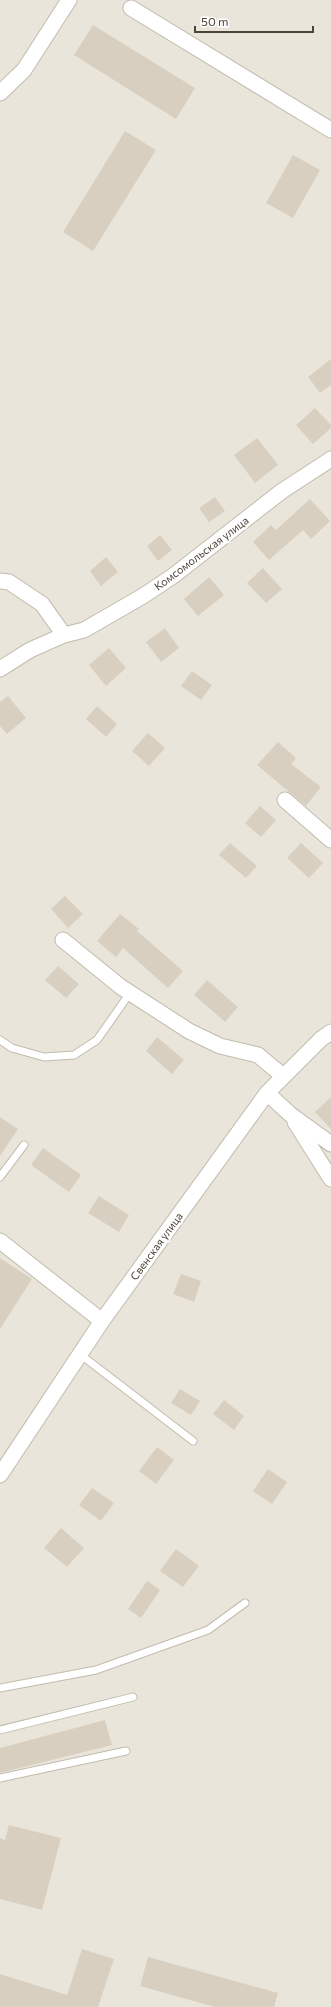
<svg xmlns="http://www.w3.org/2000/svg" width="331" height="2007" font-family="Commissioner,sans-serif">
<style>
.residential{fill:#eae5da}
.building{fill:#d8cfc1}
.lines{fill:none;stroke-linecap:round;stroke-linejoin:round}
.service-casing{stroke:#c2bbae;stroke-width:9}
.minor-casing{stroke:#c2bbae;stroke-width:17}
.service{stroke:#fff;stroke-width:7}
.minor{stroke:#fff;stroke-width:15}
.labels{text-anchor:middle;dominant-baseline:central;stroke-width:4;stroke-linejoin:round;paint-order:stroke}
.street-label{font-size:11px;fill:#4b4439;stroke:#fff}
</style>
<rect width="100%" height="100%" fill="#f6f3ec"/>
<!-- residential -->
<path class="residential" d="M0,0H331V2007H0Z"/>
<!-- building -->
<path class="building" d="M93,25L195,88L176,119L74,55Z
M125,131L156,150L93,251L63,232Z
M293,155L320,170L293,218L266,203Z
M331,359V385L320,393L308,377Z
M315,408L331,425V428L313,444L296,425Z
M257,438L278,465L255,483L234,455Z
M215,497L225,511L209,522L199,508Z
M310,499L330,521L311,539L303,530L269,560L253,542L271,525L276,530Z
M160,535L172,550L158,561L147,546Z
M106,557L118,572L101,586L90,571Z
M263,568L282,589L266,603L247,583Z
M209,577L224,595L198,616L184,599Z
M165,628L179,648L161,662L146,642Z
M109,648L126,668L106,686L89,665Z
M192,671L212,685L201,700L181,686Z
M8,696L26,718L7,734L0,726V702Z
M97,706L117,724L106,737L86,719Z
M148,733L165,748L149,766L132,751Z
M278,742L296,758L291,764L321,787L306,806L257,765Z
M260,806L276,820L261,837L245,823Z
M230,843L257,866L246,878L219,855Z
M301,843L323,863L309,878L287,858Z
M65,896L83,914L68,928L51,909Z
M120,914L139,929L137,931L183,971L168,988L123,948L116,957L97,941Z
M58,966L79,984L66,998L45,980Z
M207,980L238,1007L225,1022L194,995Z
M157,1037L184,1060L172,1074L146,1051Z
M331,1097V1129L315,1112Z
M0,1117L18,1129L0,1156Z
M43,1148L81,1175L69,1192L31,1165Z
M99,1196L129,1215L119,1232L88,1213Z
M0,1258L32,1279L0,1329Z
M181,1274L201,1281L194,1302L173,1294Z
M180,1389L200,1401L191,1415L171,1403Z
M224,1400L244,1416L234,1430L213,1414Z
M157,1447L174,1460L156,1484L139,1471Z
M268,1469L287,1482L272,1504L253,1491Z
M92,1488L114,1503L101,1521L79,1505Z
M61,1528L84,1548L67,1567L44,1548Z
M176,1549L199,1566L183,1587L160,1571Z
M147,1581L160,1590L141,1618L128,1609Z
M105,1720L112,1745L0,1773V1748Z
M9,1825L61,1838L42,1910L0,1899V1838L5,1840Z
M82,1949L114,1959L98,2007H0V1974L67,1995Z
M148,1957L278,1993L274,2007H215L140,1986Z"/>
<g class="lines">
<!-- service casing -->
<g class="service-casing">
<path id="service" d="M0,1040L12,1048L44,1057L74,1055L97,1040L130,993
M0,1177L24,1145
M81,1355L193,1441
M0,1688L96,1670L208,1630L245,1603
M0,1730L133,1697
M0,1778L126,1751"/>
</g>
<!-- minor casing -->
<g class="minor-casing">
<path id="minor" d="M131,8L331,130
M0,93L24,70L69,0
M0,581L9,582L42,604L64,635
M0,669L30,650L64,635L84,630L143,596L173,576L282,491L331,459
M285,800L331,840
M63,940L121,987L189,1031L220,1046L258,1055L283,1076
M267,1093L291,1115L331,1144
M295,1122L331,1179
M0,1241L102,1321
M0,1475L102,1321L267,1093L321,1039L331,1032"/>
</g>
<!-- service -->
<use href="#service" class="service"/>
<!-- minor -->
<use href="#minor" class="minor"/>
</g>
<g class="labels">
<!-- street labels -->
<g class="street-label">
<text transform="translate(201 553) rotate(-37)">Комсомольская улица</text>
<text transform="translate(156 1246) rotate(-54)">Свенская улица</text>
</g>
</g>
<!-- scale -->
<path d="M195 26v6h118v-6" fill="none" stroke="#4b4439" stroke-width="2"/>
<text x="201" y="26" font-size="12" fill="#4b4439" stroke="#ffffff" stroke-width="3" paint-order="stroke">50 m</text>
</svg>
